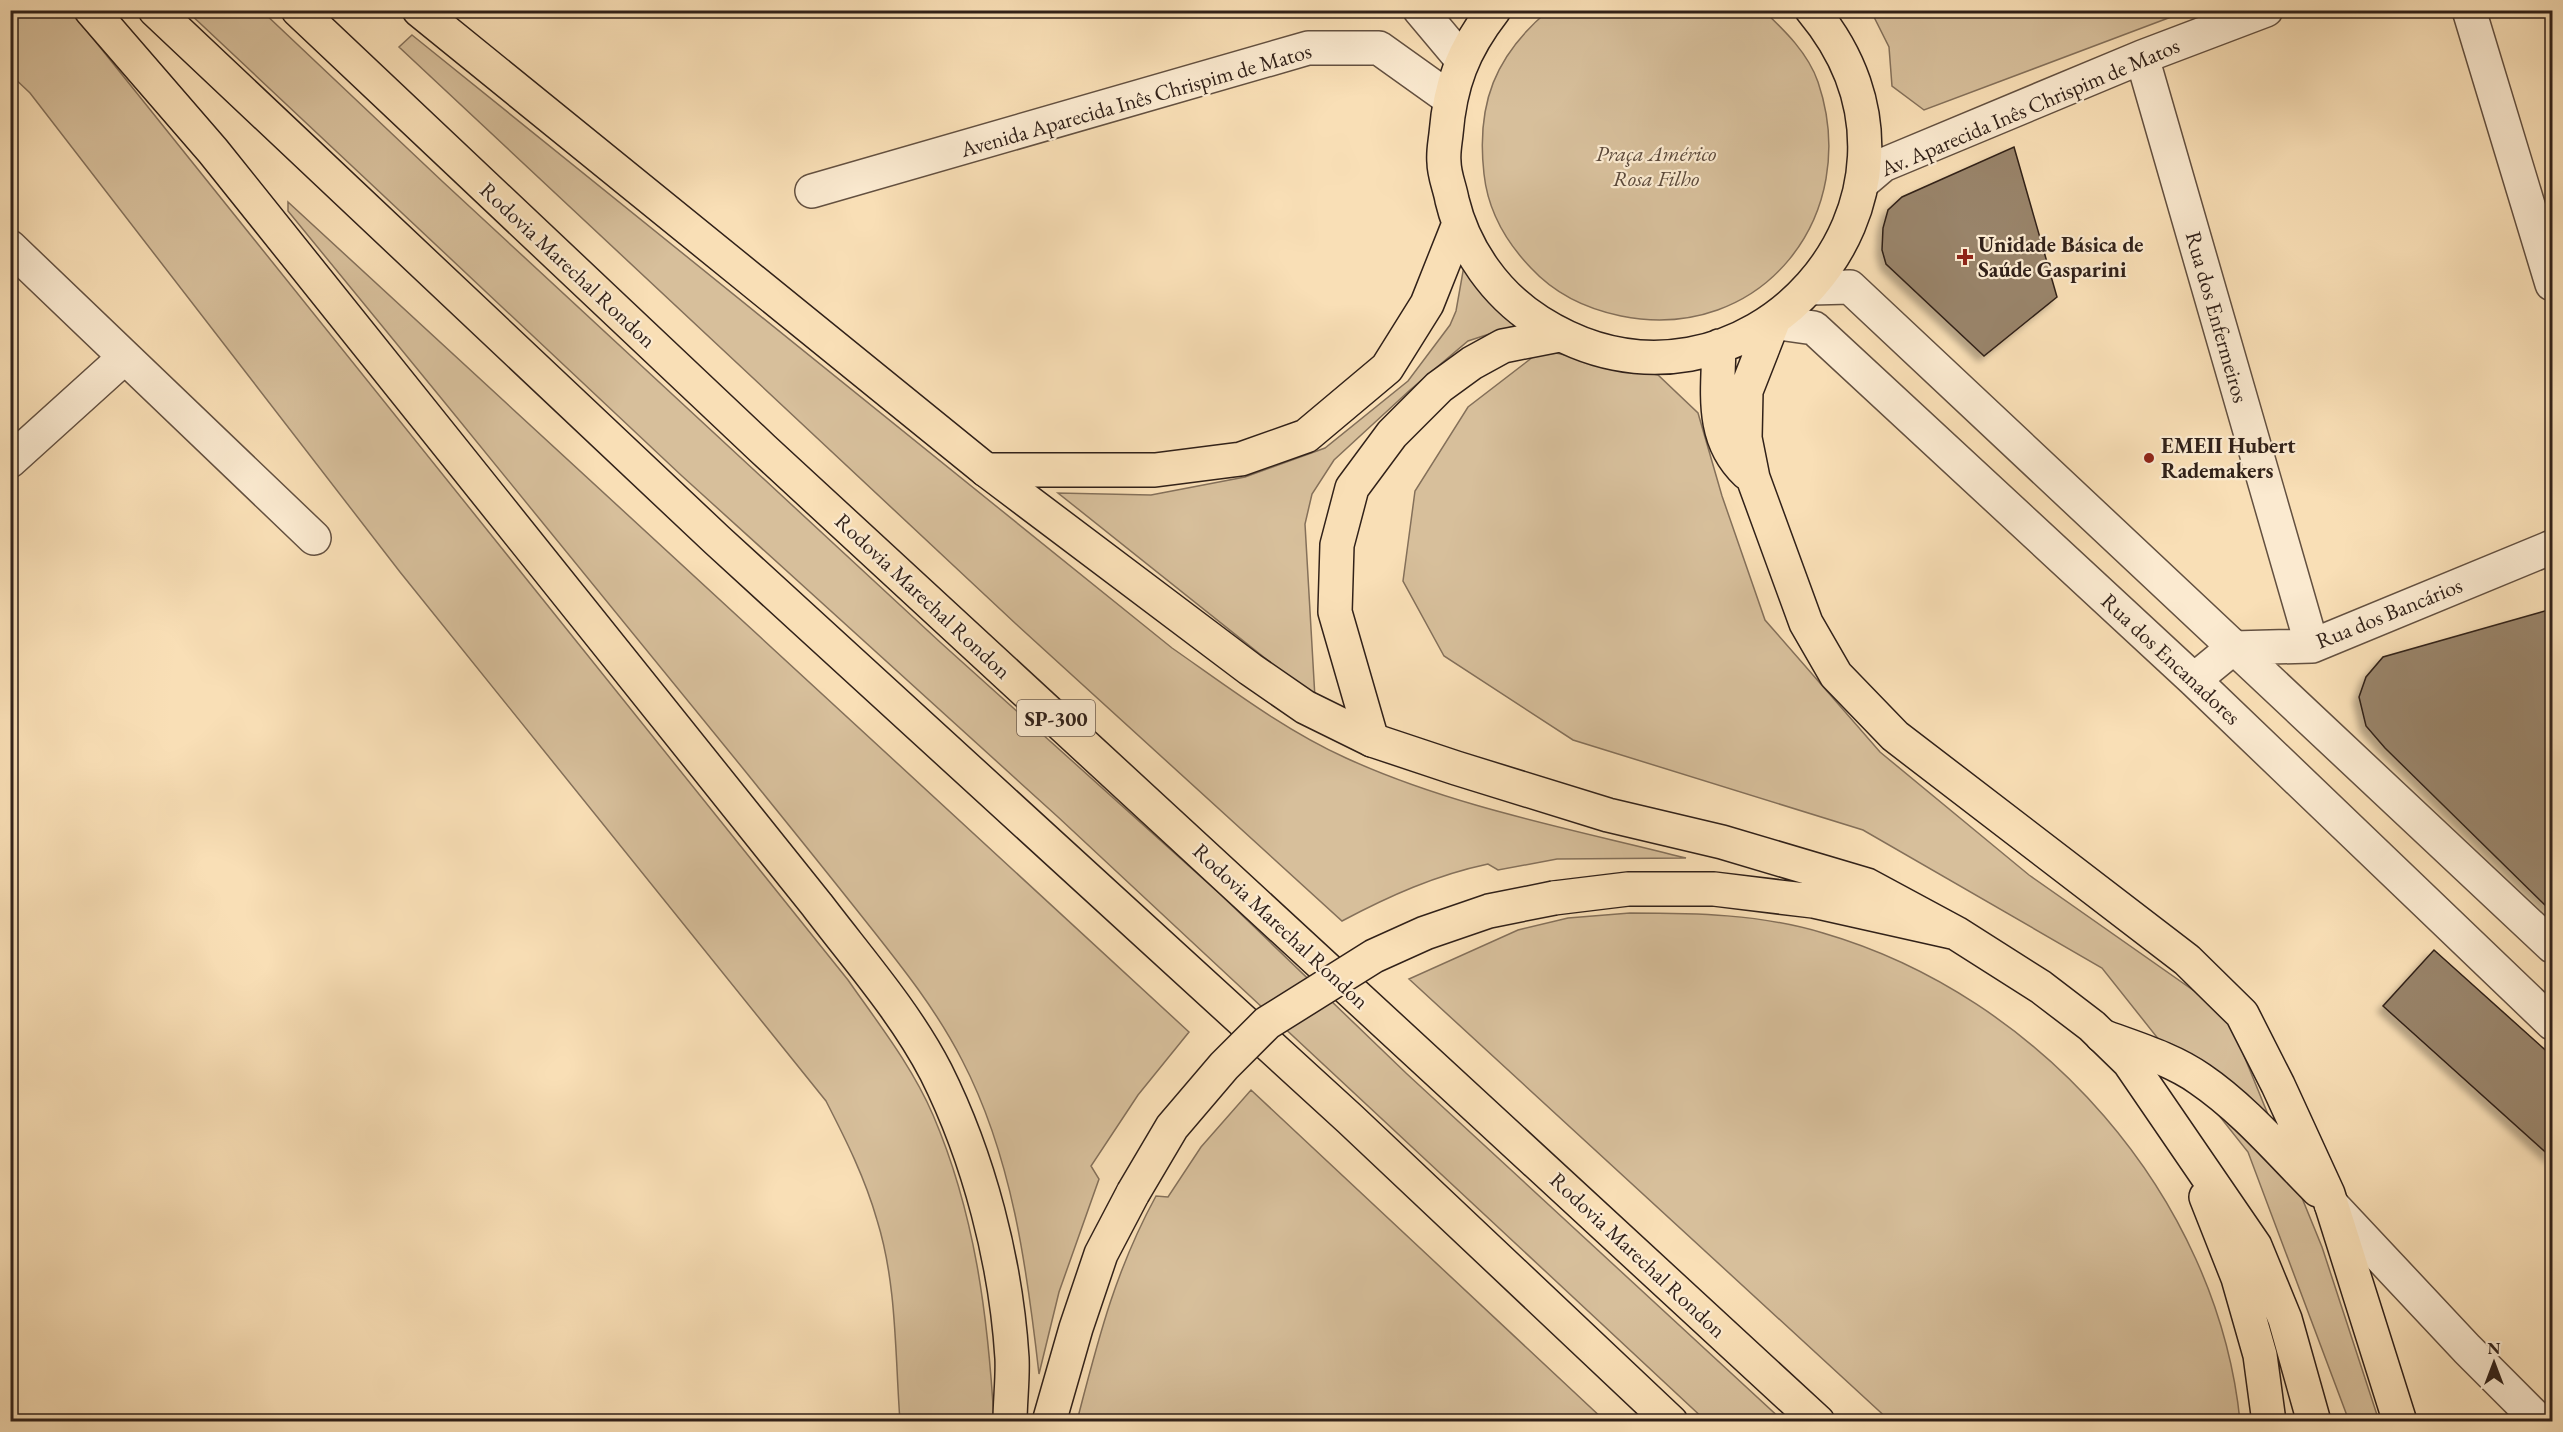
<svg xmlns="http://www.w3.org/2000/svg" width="2563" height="1432" font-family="'EB Garamond',serif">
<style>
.green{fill:#d7bf9b;stroke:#84705a;stroke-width:1.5}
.building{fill:#99846b;stroke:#312119;stroke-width:1.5;filter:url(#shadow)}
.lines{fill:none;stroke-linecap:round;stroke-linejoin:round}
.minor-casing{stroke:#635040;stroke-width:36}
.major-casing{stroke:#312119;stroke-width:36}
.highway-casing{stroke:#312119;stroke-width:36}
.minor{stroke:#fbead0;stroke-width:33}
.major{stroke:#f9dfb6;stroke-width:33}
.highway{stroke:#f9dfb6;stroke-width:33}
.highway-bridge-casing{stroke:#312119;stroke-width:36;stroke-linecap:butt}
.highway-bridge{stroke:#f9dfb6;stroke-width:33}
.poi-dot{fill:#8f2418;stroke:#fbead0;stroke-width:2}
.labels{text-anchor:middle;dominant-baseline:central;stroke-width:4.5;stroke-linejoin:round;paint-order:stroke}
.shield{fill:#fbead0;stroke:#6e5d50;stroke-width:1.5}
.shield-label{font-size:21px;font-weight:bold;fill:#312119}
.street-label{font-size:22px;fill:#312119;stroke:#fbead0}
.park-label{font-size:22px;font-style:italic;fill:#5a483a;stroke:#fbead0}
.poi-label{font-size:22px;font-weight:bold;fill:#312119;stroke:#fbead0;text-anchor:start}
</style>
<defs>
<filter id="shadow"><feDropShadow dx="-5.5" dy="5.5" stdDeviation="3" flood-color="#0004"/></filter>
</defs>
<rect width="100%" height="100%" fill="#f9dfb6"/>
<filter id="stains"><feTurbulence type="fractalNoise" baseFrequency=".00333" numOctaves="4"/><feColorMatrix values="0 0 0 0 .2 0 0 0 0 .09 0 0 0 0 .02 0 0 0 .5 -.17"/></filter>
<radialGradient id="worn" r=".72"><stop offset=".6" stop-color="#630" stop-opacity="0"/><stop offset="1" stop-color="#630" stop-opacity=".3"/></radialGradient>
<!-- green -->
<path class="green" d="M1549,10L1764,11C1785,31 1808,53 1818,82C1863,215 1762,344 1621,316C1587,309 1555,294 1531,268C1506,242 1488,211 1484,174C1476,104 1495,55 1549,10Z
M10,11H71L848,980C878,1023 912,1066 933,1115C975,1213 988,1316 994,1421H900C895,1355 897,1284 877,1220C865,1178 846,1140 826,1101L400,572L30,93L11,75Z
M187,11H262L443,182L941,643L1220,894L1407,1074L1783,1421H1706L1058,817L682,476Z
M1871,11H2187L1924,110L1892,86L1889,47Z
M412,35L1172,648C1228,687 1284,730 1346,758C1453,807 1572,829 1686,858L1557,859L1498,870L1488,864C1436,875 1389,896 1342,921L1016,624L399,47Z
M288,202L1189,1032L1138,1095L1091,1166L1099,1179L1059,1292L1039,1374C1027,1268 1012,1156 962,1060C934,1005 894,957 856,909C818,861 779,813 741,766C591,580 439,396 288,211Z
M1465,260L1523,323L1468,341L1410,390L1334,460L1312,494L1305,524L1315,698L1058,493L1151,495L1245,477L1325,448L1408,381L1450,325L1456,311Z
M1542,350L1658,375L1698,413L1722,496L1765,620L1880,752L2029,875L2227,1014L2322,1247L2379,1421H2349L2248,1152L2102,968L1863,830L1573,740L1444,656L1403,581L1415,491L1468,407Z
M1630,913C1694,913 1761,914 1823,933C2040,996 2217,1196 2240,1421H1890L1409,979L1518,930L1568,918Z
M1251,1090L1605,1421H1077C1098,1340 1115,1271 1156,1196L1168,1197L1201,1147Z"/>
<!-- building -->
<path class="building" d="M2014,147L2057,297L1984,356L1886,264L1882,250L1883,228L1888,210L1902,197Z
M2552,609V912L2385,748L2366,726L2359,697L2366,677L2383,657Z
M2434,950L2552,1056V1158L2383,1006Z"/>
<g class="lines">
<!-- minor casing -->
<g class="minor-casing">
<path id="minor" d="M1420,10L1462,60
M2469,10L2552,284
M2142,57L2312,646
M1863,182L1883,165L2142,57L2266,10
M812,191L1308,48H1379L1449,98
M10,247L314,538
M1811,288L1850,287L2552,946
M1773,322L1814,328L2194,680L2552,1023
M10,461L125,357
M2194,680L2233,648L2312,646L2552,547
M2331,1204L2467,1349L2540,1422"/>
</g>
<!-- major casing -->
<g class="major-casing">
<path id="major" d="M1494,10C1463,50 1450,84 1446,134C1445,143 1443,153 1444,162C1444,175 1450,188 1452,200C1464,250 1496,295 1539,322C1742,451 1970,199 1812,10
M1773,322L1746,391L1745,438L1753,478L1806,623L1836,675L1895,736L2187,960L2242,1014L2278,1085L2328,1194L2400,1422
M1719,346C1718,393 1710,438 1747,473
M986,470H1155L1241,459L1306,436L1387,368L1427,304L1458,226
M1372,740L1335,612L1337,545L1352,488L1392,434L1439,387L1472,363L1503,346L1559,335
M2102,1036C2134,1048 2172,1059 2200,1079C2244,1109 2280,1152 2318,1190"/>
</g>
<!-- highway casing -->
<g class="highway-casing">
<path id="highway" d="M91,10L213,151L817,905C858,959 905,1012 936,1072C979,1158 1006,1262 1012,1358C1013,1378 1010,1401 1010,1422
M155,10L717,540L1350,1119L1671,1422
M298,10L763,449L1818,1422
M419,10L986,470L1250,669L1305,707L1372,740L1456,768L1608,815L1722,842L1867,885L1956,933
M1554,898L1628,889H1714L1813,901L1956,933L2041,987L2092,1026L2129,1062L2255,1246L2285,1319L2314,1422
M2206,1197L2238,1278L2260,1355L2269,1422
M1049,1422L1076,1328L1101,1254L1133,1193"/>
</g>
<!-- minor -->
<use href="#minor" class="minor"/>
<!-- major -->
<use href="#major" class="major"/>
<!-- highway -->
<use href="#highway" class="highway"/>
<!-- highway-bridge casing -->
<g class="highway-bridge-casing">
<path id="highway-bridge" d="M1133,1193L1172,1127L1224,1066L1267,1023L1374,956L1425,933L1489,911L1554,898"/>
</g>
<!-- highway-bridge -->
<use href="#highway-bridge" class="highway-bridge"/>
</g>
<!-- markers -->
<g class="poi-dot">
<path d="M1962 248h6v6h6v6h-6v6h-6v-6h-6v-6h6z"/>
<circle cx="2149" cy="458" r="6"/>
</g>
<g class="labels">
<!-- shield labels -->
<rect class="shield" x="1017" y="700" width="78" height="36" rx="4.5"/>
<g class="shield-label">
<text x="1056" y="718">SP-300</text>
</g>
<!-- street labels -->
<g class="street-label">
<text transform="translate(1136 100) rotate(-16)">Avenida Aparecida Inês Chrispim de Matos</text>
<text transform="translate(2030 107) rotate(-23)">Av. Aparecida Inês Chrispim de Matos</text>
<text transform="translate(568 265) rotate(43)">Rodovia Marechal Rondon</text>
<text transform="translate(2217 317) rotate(74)">Rua dos Enfermeiros</text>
<text transform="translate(923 596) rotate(43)">Rodovia Marechal Rondon</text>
<text transform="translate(2389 613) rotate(-22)">Rua dos Bancários</text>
<text transform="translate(2171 659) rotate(43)">Rua dos Encanadores</text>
<text transform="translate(1281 926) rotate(43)">Rodovia Marechal Rondon</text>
<text transform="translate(1638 1255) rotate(43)">Rodovia Marechal Rondon</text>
</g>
<!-- park labels -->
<g class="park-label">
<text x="1656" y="153">Praça Américo<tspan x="1656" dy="25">Rosa Filho</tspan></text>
</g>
<!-- poi labels -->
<g class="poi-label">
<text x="1978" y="244">Unidade Básica de<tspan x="1978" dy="25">Saúde Gasparini</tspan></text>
<text x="2161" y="445">EMEII Hubert<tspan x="2161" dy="25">Rademakers</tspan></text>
</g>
</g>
<!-- margin -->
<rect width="2563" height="1432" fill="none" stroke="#f9dfb6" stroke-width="36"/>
<rect x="12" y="12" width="2539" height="1408" fill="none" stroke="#312119" stroke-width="3"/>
<rect x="18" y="18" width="2527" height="1396" fill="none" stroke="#312119" stroke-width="1.5"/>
<!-- north arrow -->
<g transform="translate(2494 1363)" stroke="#fbead0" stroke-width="4.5" paint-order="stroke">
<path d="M0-4.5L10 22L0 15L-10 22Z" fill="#312119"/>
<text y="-9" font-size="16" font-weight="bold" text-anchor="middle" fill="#312119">N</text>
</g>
<rect width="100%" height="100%" filter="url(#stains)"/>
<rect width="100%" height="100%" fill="url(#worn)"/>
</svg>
